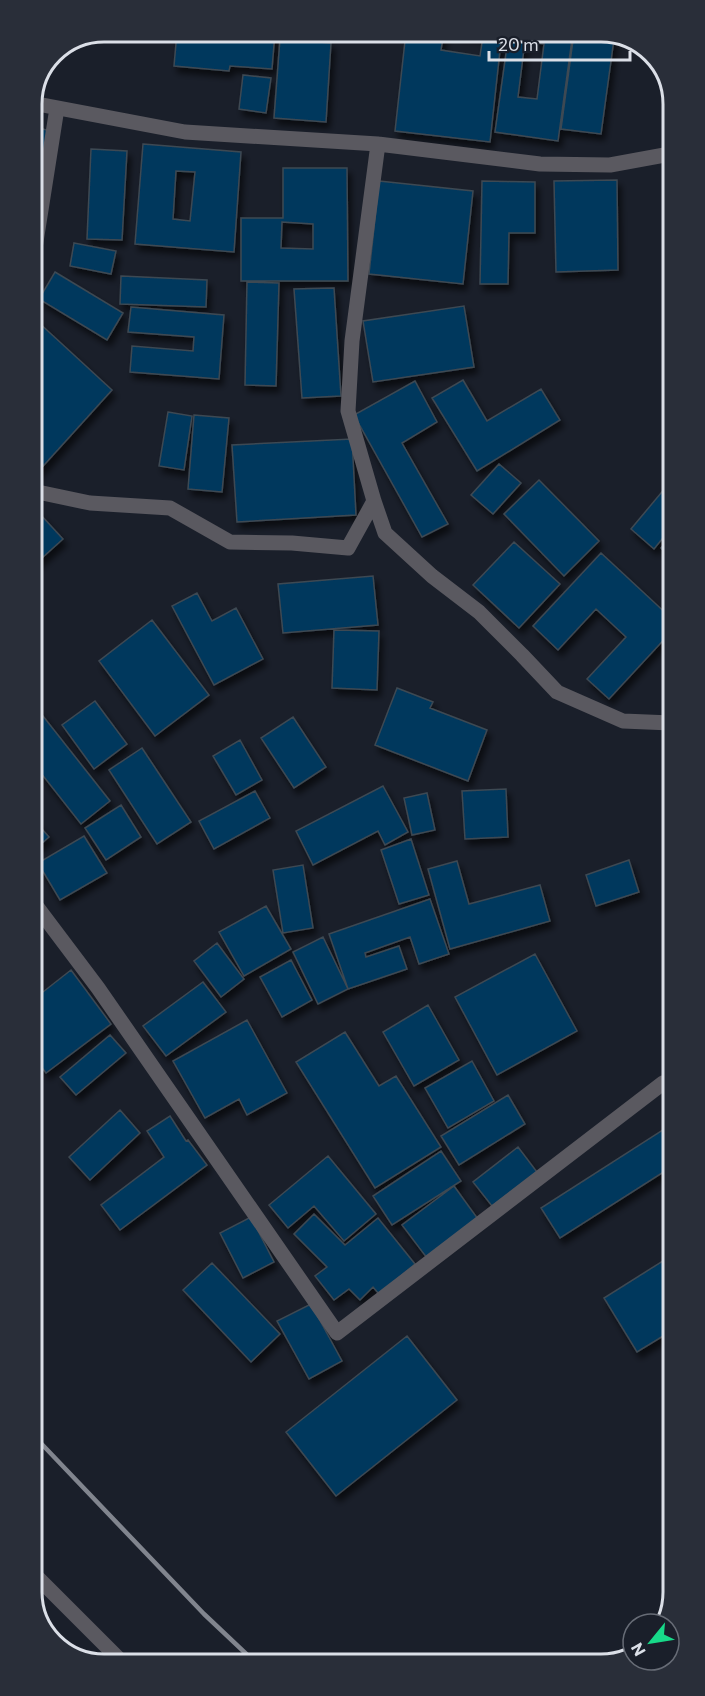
<svg xmlns="http://www.w3.org/2000/svg" width="705" height="1696" font-family="Commissioner,sans-serif">
<style>
.building{fill:#00375d;stroke:#3d4953;stroke-width:1.5;fill-rule:evenodd;filter:url(#shadow)}
.lines{fill:none;stroke-linecap:round;stroke-linejoin:round}
.street{stroke:#5a5960;stroke-width:15}
.rail{stroke:#81858e;stroke-width:4.5}
.rim{fill:none;stroke:#dbdfe7;stroke-width:3}
</style>
<defs>
<filter id="shadow"><feDropShadow dx="3.5" dy="6" stdDeviation="3" flood-color="#0009"/></filter>
</defs>
<rect width="100%" height="100%" fill="#1a1f2a"/>
<!-- building -->
<path class="building" d="M177,32H275L272,69L230,66L229,71L174,66Z
M406,32H444L441,50L480,56L483,36L453,32H502L490,142L395,131Z
M509,32H573L558,141L495,132ZM525,41L544,44L537,99L518,97Z
M574,33L614,39L601,134L561,129Z
M280,39L331,43L326,122L274,118Z
M243,75L271,78L266,113L239,109Z
M32,126L50,131L32,203Z
M143,144L241,152L234,252L135,244ZM176,171L195,172L190,221L173,219Z
M91,149L127,151L122,240L87,239Z
M283,168H347L348,281H241V218H283ZM282,222L313,224V249L281,248Z
M617,180L618,270L556,272L554,181Z
M379,181L473,191L463,284L369,274Z
M482,181L535,182V233H509L508,284H480Z
M74,243L116,251L111,274L70,266Z
M55,272L123,313L107,340L39,299Z
M121,276L207,280L206,307L120,304Z
M247,282L279,283L276,386L245,385Z
M334,288L341,396L302,398L294,289Z
M464,306L474,367L373,382L363,321Z
M131,307L224,315L219,379L130,372L132,346L193,351L194,337L128,332Z
M37,321L112,390L35,475L33,472L32,327Z
M463,380L487,421L541,389L560,420L477,471L432,398Z
M415,381L437,422L402,443L448,524L422,537L354,415Z
M168,412L192,416L184,470L159,466Z
M194,415L229,418L222,492L188,489Z
M352,439L356,515L237,522L232,445Z
M499,464L521,483L493,514L471,495Z
M539,480L599,541L564,576L504,514Z
M671,481V528L654,549L631,529Z
M39,513L63,539L33,566V519Z
M671,537V558L661,548Z
M514,542L560,584L519,628L473,585Z
M601,553L671,618V632L609,699L587,679L626,637L596,609L558,650L533,626Z
M373,576L378,625L283,633L278,584Z
M197,593L212,621L236,608L263,659L214,685L172,606Z
M152,620L209,695L155,736L99,661Z
M334,630L379,631L377,690L332,688Z
M397,688L433,702L430,708L487,730L468,781L375,745Z
M95,701L127,744L94,769L62,725Z
M39,711L110,801L81,824L33,763V716Z
M293,717L326,767L294,788L261,738Z
M240,740L262,780L236,795L213,756Z
M142,748L191,822L157,844L109,770Z
M383,786L408,832L385,845L378,831L313,865L296,831Z
M506,789L508,837L465,839L462,791Z
M255,791L270,818L214,849L199,821Z
M427,793L435,830L412,835L404,798Z
M121,805L141,837L106,860L85,828Z
M33,819L49,837L33,851Z
M84,836L107,873L60,900L38,863Z
M411,839L429,895L399,904L381,850Z
M629,860L639,892L596,906L586,875Z
M457,861L469,904L540,885L550,921L450,949L428,869Z
M303,865L313,928L283,933L273,870Z
M430,899L449,954L419,964L410,937L365,953L366,957L399,946L407,969L348,989L329,934Z
M266,906L291,949L244,976L219,932Z
M323,937L348,989L318,1004L293,952Z
M217,943L244,979L221,997L194,961Z
M535,954L577,1031L497,1075L455,997Z
M291,960L312,1000L282,1017L260,977Z
M71,970L111,1024L46,1073L34,1057V999Z
M203,982L226,1012L166,1056L143,1026Z
M428,1005L459,1060L414,1086L383,1032Z
M247,1020L287,1093L247,1115L239,1099L205,1118L173,1061Z
M345,1032L379,1086L396,1076L441,1147L375,1188L296,1062Z
M110,1035L126,1053L76,1095L60,1077Z
M472,1061L494,1101L448,1128L425,1088Z
M508,1095L525,1124L459,1165L441,1136Z
M120,1110L140,1133L90,1180L69,1157Z
M170,1116L186,1141L188,1140L207,1165L120,1230L101,1205L164,1157L147,1131Z
M672,1124V1182L665,1171L560,1238L541,1208Z
M518,1147L537,1172L492,1206L473,1182Z
M441,1151L461,1181L392,1225L373,1196Z
M328,1156L376,1214L344,1241L314,1206L288,1228L269,1205Z
M454,1186L478,1219L427,1258L402,1225Z
M314,1214L345,1245L378,1218L415,1264L379,1294L373,1287L360,1300L349,1289L334,1300L315,1276L327,1267L294,1234Z
M251,1217L274,1262L243,1278L220,1233Z
M666,1259L673,1270V1330L637,1352L604,1298Z
M212,1263L280,1334L251,1362L183,1290Z
M311,1304L342,1361L309,1379L277,1321Z
M407,1336L457,1400L336,1496L286,1432Z"/>
<g class="lines">
<!-- street -->
<path class="street" d="M32,103L185,132L378,144L540,164L610,165L670,154
M378,144L352,341L348,411L374,501L385,533L432,576L479,612L522,655L557,692L623,721L671,723
M32,260L35,248L57,108
M33,491L90,503L170,508L230,542L292,543L348,548L374,501
M34,903L98,988L337,1333L663,1083L672,1090
M35,1575L124,1664"/>
<!-- rail -->
<path class="rail" d="M35,1437L204,1614L256,1663"/>
</g>
<!-- crop -->
<path d="M0 0H705V1696H0ZM104 42H601A62 62 0 0 1 663 104V1592A62 62 0 0 1 601 1654H104A62 62 0 0 1 42 1592V104A62 62 0 0 1 104 42Z" fill="#292e39" fill-rule="evenodd"/>
<path class="rim" d="M104 42H601A62 62 0 0 1 663 104V1592A62 62 0 0 1 601 1654H104A62 62 0 0 1 42 1592V104A62 62 0 0 1 104 42Z"/>
<!-- north arrow -->
<g transform="translate(651 1642) rotate(240)"><circle r="28" fill="#1a1f2a" stroke="#676c76" stroke-width="1.5"/>
<path d="M0-4.5L10 22L0 15L-10 22Z" fill="#17d989"/>
<text y="-9" font-size="16" font-weight="bold" text-anchor="middle" fill="#dbdfe7">N</text>
</g>
<!-- scale -->
<path d="M489 51v9h141v-9" fill="none" stroke="#dbdfe7" stroke-width="3"/>
<text x="498" y="51" font-size="18" fill="#dbdfe7" stroke="#1a1f2a" stroke-width="4.5" paint-order="stroke">20 m</text>
</svg>
